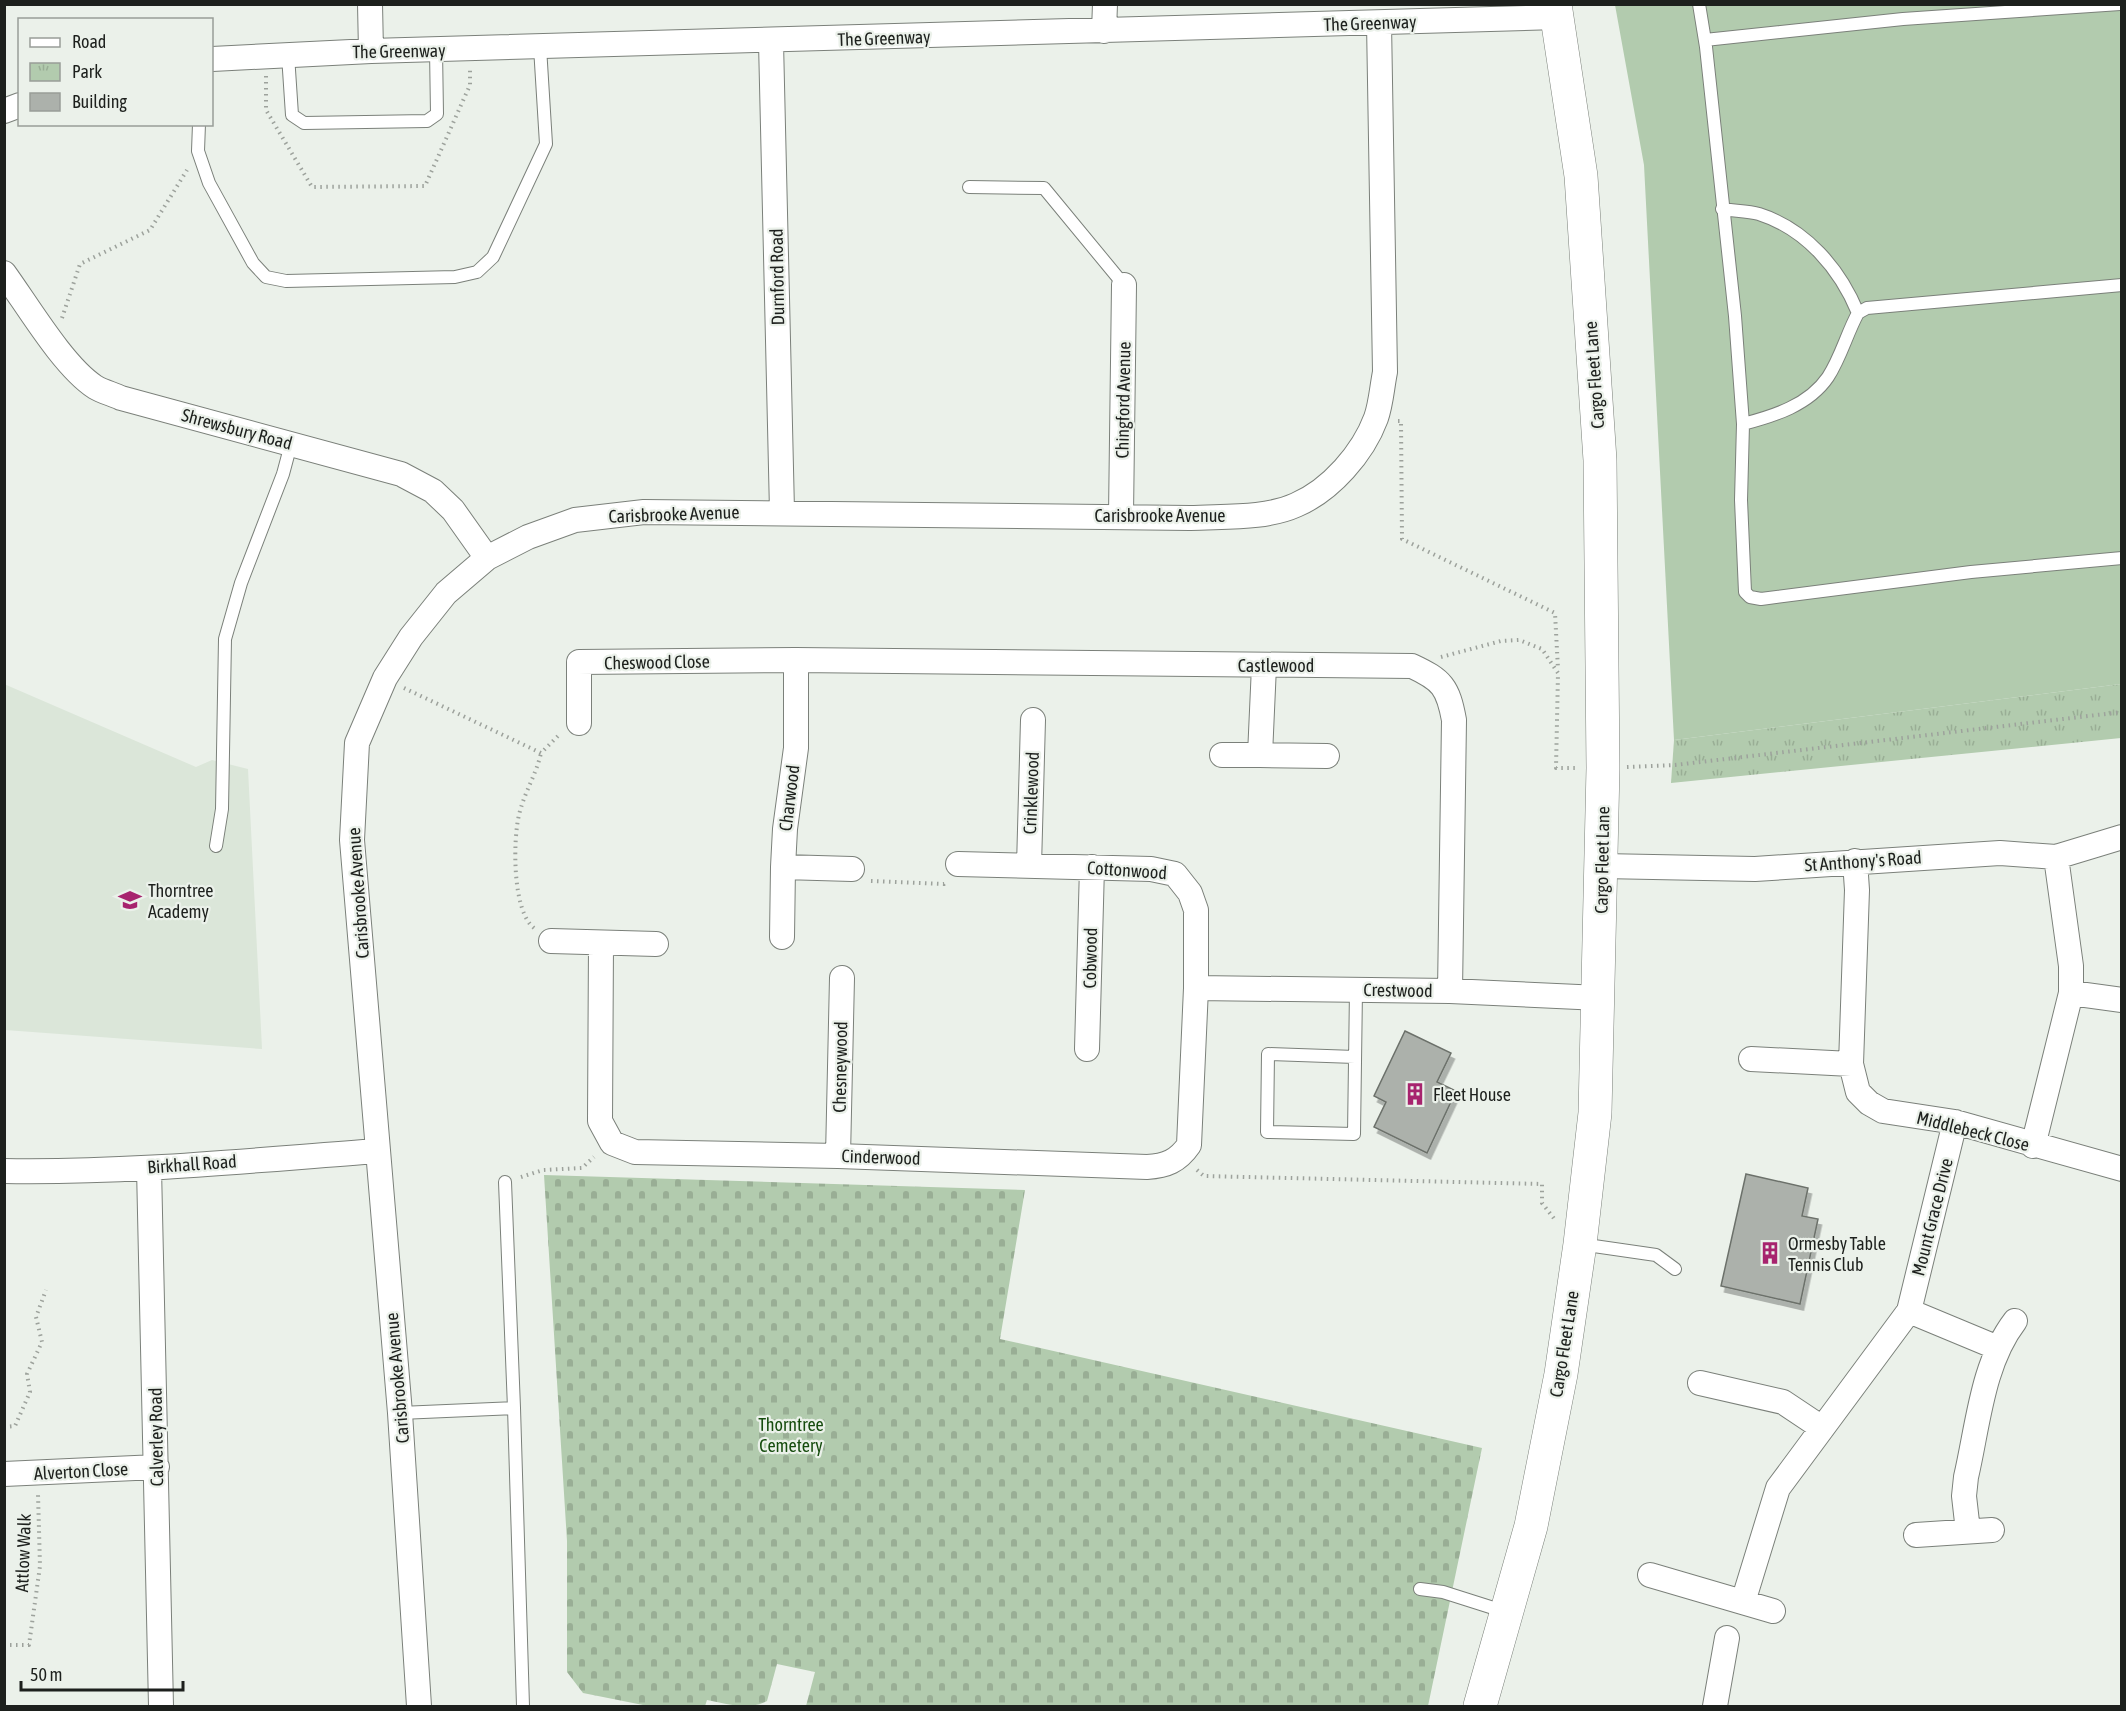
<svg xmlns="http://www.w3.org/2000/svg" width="2126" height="1711" font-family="'Asap Condensed',sans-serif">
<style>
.built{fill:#dbe6d9}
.cemetery{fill:url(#cemetery-stones)}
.park{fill:url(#park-tufts)}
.garden{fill:#b2cbae}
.building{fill:#acb1ab;stroke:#6c716b;stroke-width:1.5;filter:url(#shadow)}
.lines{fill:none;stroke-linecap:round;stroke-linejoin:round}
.service-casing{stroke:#7b807a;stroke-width:14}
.minor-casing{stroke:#7b807a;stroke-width:26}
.primary-casing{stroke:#7b807a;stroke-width:34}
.path{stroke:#9da29c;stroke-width:4;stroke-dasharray:1.5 4.5;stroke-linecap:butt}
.service{stroke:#fff;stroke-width:12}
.minor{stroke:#fff;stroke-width:24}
.primary{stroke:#fff;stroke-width:33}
.labels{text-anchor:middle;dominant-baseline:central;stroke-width:4.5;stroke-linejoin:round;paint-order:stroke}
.street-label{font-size:18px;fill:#1d201d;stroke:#ebf1ea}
.poi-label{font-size:18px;fill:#1d201d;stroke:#ebf1ea;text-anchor:start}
.park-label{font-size:18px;fill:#164c0e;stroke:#ebf1ea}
</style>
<defs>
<pattern id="cemetery-stones" width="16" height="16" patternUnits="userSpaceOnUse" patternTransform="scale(1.5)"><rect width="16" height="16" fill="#b2cbae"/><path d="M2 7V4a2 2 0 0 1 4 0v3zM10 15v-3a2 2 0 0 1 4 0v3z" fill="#99ae95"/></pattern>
<pattern id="park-tufts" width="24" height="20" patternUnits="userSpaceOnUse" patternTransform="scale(1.5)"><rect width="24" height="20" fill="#b2cbae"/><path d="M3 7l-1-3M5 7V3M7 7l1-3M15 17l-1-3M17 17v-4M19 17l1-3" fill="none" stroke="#99ae95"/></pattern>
<filter id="shadow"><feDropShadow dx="3.5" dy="6" stdDeviation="0" flood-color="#0004"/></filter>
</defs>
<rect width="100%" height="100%" fill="#ebf1ea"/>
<!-- built -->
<path class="built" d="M4,684L196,767L212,760L248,769L262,1049L5,1030Z"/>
<!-- cemetery -->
<path class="cemetery" d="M544,1175L1025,1190L1000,1339L1482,1448L1428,1706H806L815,1672L777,1664L767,1701C748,1711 728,1704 707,1700L705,1706H648L583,1693L567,1672V1541Z"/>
<!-- park -->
<path class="park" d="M2121,684V738L1671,783L1674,740Z"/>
<!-- garden -->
<path class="garden" d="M1615,5H2121V684L1674,740L1644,165Z"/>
<!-- building -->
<path class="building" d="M1405,1031L1451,1053L1437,1082L1456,1091L1427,1153L1374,1127L1386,1102L1374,1096Z
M1746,1174L1808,1188L1802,1216L1818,1219L1800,1304L1721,1286Z"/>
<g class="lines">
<!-- service casing -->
<g class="service-casing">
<path id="service" d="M1699,4L1706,47L1735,316L1743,424L1741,500L1745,592L1750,597L1761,599L1971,572L2122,558
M1705,40L1903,19L2120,4
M288,55L292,115L304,123L427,121L437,114L436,50
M199,124L198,151L209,183L253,263L266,277L286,281L455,277L477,272L493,257L546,144L540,47
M969,187L1044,188L1124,285
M1722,209C1734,211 1748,211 1759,214C1806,229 1840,269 1858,313
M1743,424C1774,416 1809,405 1828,377C1841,357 1847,333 1858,313L1867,308L2122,285
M216,846L222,809L225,639L241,583L283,474L291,444
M1355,1057L1268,1054L1267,1132L1354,1134L1356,990
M505,1182L514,1408
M1580,1244L1656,1255L1675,1269
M400,1413L514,1408L523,1706
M1420,1589L1443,1592L1506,1612"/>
</g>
<!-- minor casing -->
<g class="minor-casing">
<path id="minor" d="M370,4L371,51
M1104,31L1105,4
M771,42L782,511
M212,59L371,51L1557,17
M4,111L20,105
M4,273C28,306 63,366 95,387C103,392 113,394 121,398L401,474L433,491L453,510L487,558
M1121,515L1124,285
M796,660V748L785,829L783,867L852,869
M1264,666L1260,755L1327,756
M579,723V662L796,660L1412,666C1442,680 1448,687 1454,720L1450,991
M1222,755H1260
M1855,861L1857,890L1851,1064L1858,1092L1869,1103L1883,1111L1955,1122L2122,1169
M1029,866L1033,720
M1602,866L1755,869L2000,853L2056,857L2122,837
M782,937L783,867
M551,941L656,944
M601,943L600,1121L612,1143L635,1152L838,1156L1147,1167C1166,1166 1178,1161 1189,1145L1196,988V910L1190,893L1175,874L1151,869L958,864
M1196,988L1450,991L1600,998
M2071,993L2122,1000
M1087,1049L1092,867
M1751,1059L1851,1064
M2033,1146L2071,993V966L2056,857
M838,1156L842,978
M149,1168L161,1706
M4,1171C129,1173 254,1160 378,1151
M1909,1311L1998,1348
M1700,1383L1783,1402L1822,1428
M4,1474L157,1467
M1968,1531L1964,1496L1966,1477C1978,1426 1982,1364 2015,1321
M1916,1535L1992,1530
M1650,1575L1773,1611
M1743,1602L1778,1488L1909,1311L1955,1122
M419,1706L400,1413L352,840L357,743L385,678L411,637L446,593L487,558L528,537L575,520L644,512L1190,518C1224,516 1265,519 1296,505C1331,490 1363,453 1376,418C1381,404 1382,387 1385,372L1379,23
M1715,1706L1727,1638"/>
</g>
<!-- primary casing -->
<g class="primary-casing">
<path id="primary" d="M1480,1706L1531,1526L1561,1374L1580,1244L1595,1113L1603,768L1600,460L1581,176L1555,4"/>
</g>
<!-- path -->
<path class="path" d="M266,76V110L312,187L425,186L470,85V68
M62,318L80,264L150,230L187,170
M1398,421H1401L1402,539L1555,613L1558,669
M1441,657L1501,641L1519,640L1542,649L1558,673L1556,768H1578
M404,688L541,753L560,734
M1627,767L1675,765L2122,712
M871,881L944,884L946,882
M534,928C512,911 513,839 519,815C524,793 536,775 541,753
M1197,1170L1204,1176L1542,1184V1203L1556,1221
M521,1177L543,1170L582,1168L594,1157
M4,1427L15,1426L30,1392L27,1374L42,1342L36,1317L46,1290
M4,1645H29L40,1566L38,1494"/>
<!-- service -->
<use href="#service" class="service"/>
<!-- minor -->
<use href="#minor" class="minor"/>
<!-- primary -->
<use href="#primary" class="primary"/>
</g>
<!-- icons -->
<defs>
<g id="school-bare" transform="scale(1.8)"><path d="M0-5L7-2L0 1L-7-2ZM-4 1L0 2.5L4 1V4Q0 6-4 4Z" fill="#a7236e" stroke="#ebf1ea" stroke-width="2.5" paint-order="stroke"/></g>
<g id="building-bare" transform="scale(1.8)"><path d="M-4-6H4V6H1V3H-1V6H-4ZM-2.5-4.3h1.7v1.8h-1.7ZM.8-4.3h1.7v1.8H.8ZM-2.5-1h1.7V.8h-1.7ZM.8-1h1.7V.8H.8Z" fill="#a7236e" stroke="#ebf1ea" stroke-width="2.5" paint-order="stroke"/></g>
</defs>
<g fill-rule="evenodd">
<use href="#school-bare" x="130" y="900"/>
<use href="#building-bare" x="1415" y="1094"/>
<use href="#building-bare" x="1770" y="1253"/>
</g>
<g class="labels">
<!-- street labels -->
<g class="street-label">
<text transform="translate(1370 23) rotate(-2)">The Greenway</text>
<text transform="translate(884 38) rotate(-2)">The Greenway</text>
<text transform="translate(399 51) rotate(-1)">The Greenway</text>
<text transform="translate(777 277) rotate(-91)">Durnford Road</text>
<text transform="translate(1594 375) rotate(-94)">Cargo Fleet Lane</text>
<text transform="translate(1123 400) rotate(-89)">Chingford Avenue</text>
<text transform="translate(237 429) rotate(15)">Shrewsbury Road</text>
<text transform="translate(674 514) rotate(-2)">Carisbrooke Avenue</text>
<text x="1160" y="515">Carisbrooke Avenue</text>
<text transform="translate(657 662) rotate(-1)">Cheswood Close</text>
<text x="1276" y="665">Castlewood</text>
<text transform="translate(1031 793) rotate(-88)">Crinklewood</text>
<text transform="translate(789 798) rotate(-83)">Charwood</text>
<text transform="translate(1602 860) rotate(-89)">Cargo Fleet Lane</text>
<text transform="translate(1863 861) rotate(-4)">St Anthony's Road</text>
<text transform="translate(1127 870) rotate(4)">Cottonwood</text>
<text transform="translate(358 893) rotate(-94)">Carisbrooke Avenue</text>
<text transform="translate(1090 958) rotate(-89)">Cobwood</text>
<text transform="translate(1398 990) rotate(1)">Crestwood</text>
<text transform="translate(840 1067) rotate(-89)">Chesneywood</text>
<text transform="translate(1973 1131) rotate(14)">Middlebeck Close</text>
<text transform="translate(881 1157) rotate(2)">Cinderwood</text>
<text transform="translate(192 1164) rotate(-4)">Birkhall Road</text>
<text transform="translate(1932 1217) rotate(-76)">Mount Grace Drive</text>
<text transform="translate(1564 1344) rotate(-81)">Cargo Fleet Lane</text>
<text transform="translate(397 1378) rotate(-95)">Carisbrooke Avenue</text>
<text transform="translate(156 1437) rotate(-91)">Calverley Road</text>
<text transform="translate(81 1471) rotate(-3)">Alverton Close</text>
<text transform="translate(23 1553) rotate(-88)">Attlow Walk</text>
</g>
<!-- poi labels -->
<g class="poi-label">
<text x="148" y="890">Thorntree<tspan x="148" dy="21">Academy</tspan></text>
<text x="1433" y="1094">Fleet House</text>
<text x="1788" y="1243">Ormesby Table<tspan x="1788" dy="21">Tennis Club</tspan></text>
</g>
<!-- park labels -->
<g class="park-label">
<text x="791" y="1424">Thorntree<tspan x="791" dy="21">Cemetery</tspan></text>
</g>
</g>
<!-- border -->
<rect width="2126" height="1711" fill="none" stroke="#1d201d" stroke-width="12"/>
<!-- legend -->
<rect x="18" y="18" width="195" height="108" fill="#ebf1ea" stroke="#999d98" stroke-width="1.5"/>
<rect x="30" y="38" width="30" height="9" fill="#ffffff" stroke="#999d98" stroke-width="1.5"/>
<text x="72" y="48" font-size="18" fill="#1d201d">Road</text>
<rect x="30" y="63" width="30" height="18" fill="url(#park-tufts)" stroke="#999d98" stroke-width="1.5"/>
<text x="72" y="78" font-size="18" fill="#1d201d">Park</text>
<rect x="30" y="93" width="30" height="18" fill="#acb1ab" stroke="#999d98" stroke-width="1.5"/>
<text x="72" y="108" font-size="18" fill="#1d201d">Building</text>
<!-- scale -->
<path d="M21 1681v9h162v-9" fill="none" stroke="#1d201d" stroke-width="3"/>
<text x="30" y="1681" font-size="18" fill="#1d201d" stroke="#ebf1ea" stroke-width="4.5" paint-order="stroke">50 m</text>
</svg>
